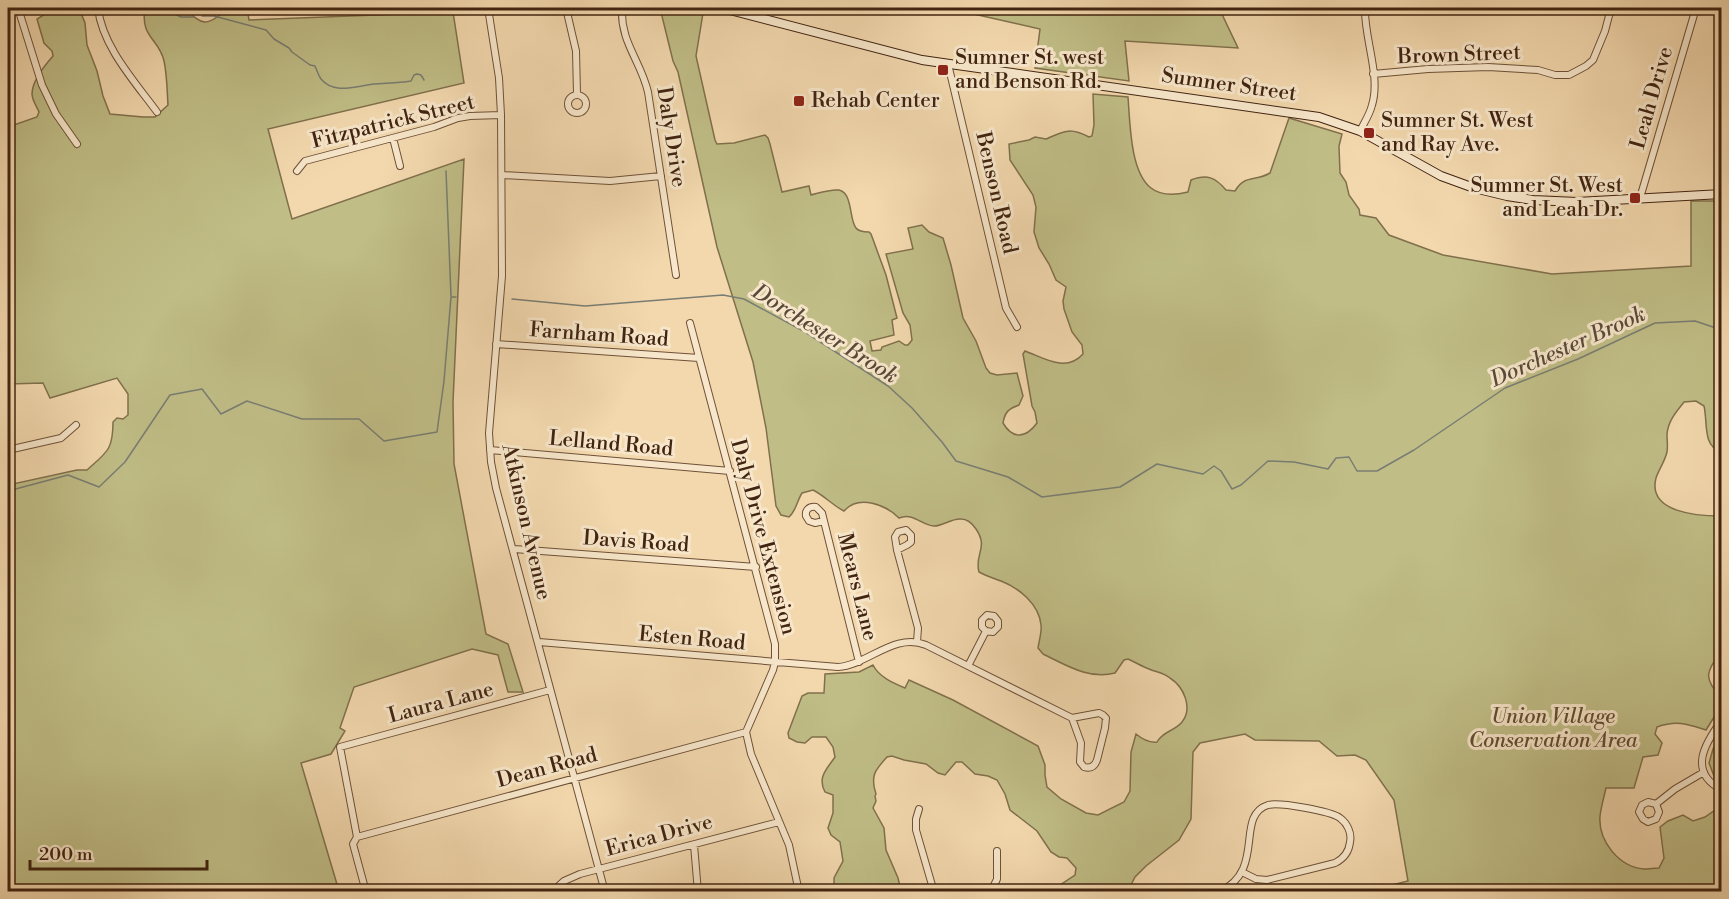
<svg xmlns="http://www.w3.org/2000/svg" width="1729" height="899" font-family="'Libre Bodoni',serif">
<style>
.green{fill:#c0bd86;stroke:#80704c;stroke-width:1.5}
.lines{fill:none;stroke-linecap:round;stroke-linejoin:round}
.stream{stroke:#797d73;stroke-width:1.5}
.minor-casing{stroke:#6e5138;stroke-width:8}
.secondary-casing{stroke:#412411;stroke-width:10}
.minor{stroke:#f7e6ca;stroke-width:6}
.secondary{stroke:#f7e6ca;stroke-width:8}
.poi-dot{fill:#8f2418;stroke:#f7e6ca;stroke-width:2}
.labels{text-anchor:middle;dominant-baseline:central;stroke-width:6;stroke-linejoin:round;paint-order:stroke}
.street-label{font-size:21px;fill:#412411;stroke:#f7e6ca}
.poi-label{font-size:21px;fill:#412411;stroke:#f7e6ca;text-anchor:start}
.park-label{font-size:21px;font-style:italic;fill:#614a2e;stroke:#f7e6ca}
.water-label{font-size:22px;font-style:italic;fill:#58493a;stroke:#f7e6ca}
</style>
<rect width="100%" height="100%" fill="#f3d8ae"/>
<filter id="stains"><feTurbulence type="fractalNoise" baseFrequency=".00333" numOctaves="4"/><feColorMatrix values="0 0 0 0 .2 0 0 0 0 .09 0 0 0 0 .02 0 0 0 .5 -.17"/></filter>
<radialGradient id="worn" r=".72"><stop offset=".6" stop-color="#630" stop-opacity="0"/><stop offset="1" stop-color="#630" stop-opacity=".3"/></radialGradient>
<!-- green -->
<path class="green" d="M55,8H71L81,13L85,23L87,45L97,71L103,96L110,114L143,117H155L168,105C167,90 167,74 164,61C159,38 140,38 145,8H184C202,24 205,28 225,11L224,8H247L249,20L453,12L464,83L268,129L292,219L464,159L453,402L454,464L486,634L508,644L523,692H508L498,655L472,649L354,687L340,728L345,731L331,754L301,763L339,891H8V485L77,470H87C107,452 113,450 113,422L117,418L123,419L128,415V394L117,378L50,398L43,383L8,384V127L37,117L39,112C37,107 32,100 32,94C32,81 45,65 53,56L52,51L44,43L37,19Z
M660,8H687L703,13L696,56L715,140L717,144L734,143L765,135L768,138L770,144L782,192L809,186L811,195C819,193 830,189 839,190C853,193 849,220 856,228C859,232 865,232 869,232L871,234L886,275L897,318L892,320L894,335L870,341L872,351L881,350L882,347L899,341L905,345H908L912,340L910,325L903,313L886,254L913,249L908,228L922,225L929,232L943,238L951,265L963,318L976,341L986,368L990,373L997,375L1017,373L1023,396L1019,405C1008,409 1005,412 1003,423C1013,440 1026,438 1037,423L1035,412L1032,406L1023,354L1025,351C1044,358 1066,373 1083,354L1082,345L1072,332L1064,309L1063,301L1066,287L1056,280L1049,264L1039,248L1034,232L1036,207L1033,195L1010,160L1009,144L1029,140L1035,137L1046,139C1064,131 1070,127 1089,137L1092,136L1094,125L1093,94L1128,97C1130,122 1130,172 1151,188C1161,196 1176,195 1188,192L1191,180C1207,174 1215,177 1226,190L1235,191C1245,174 1255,182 1270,173L1289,118L1342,134L1339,146L1340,173L1346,182L1349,195L1359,209L1360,215L1376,218L1389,235L1443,255L1552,274L1691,266V201H1714L1719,220L1722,224L1721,452C1702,445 1708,423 1704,406L1696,401L1684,402C1676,412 1668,421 1667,434C1667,440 1668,446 1667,452C1665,461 1659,469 1656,478C1647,513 1699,516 1721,516V652C1706,671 1703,679 1721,697V706L1706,730C1687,724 1677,720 1657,727L1655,734L1662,743L1658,755L1643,757L1634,788H1606C1604,797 1601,807 1600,816C1598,841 1619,867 1644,869C1649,869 1654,868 1659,868L1664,858L1660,827L1668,821L1683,815L1693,821L1705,817L1715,810L1716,795L1714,776L1709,763L1713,749L1721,732V891H1368L1408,881L1394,800L1366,760L1355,755L1337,756L1319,741L1255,740L1245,734L1200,743L1193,752L1191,819L1179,840L1146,866L1135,877L1128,891H1051L1075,875L1076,868L1067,858L1059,857L1051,852L1037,831L1010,810L1005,794L997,780L988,776L975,774L962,762H956L945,775L938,773L926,764L904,760L892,756L887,757C875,770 870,776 876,794L875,796L876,801L873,808L884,828L886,850L898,878L901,891H834V878L843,861L840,842L831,835L828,828L833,813V795L825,792C817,777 827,769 835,757L833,747L826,737H812L805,743L797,742L789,738L788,733L802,696L808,693H824L825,674L859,672L873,665C879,677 893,683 905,688L909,680L953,700L1038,746L1045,765V775L1047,787L1061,799L1086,813L1098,815L1124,802L1130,791L1131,752L1136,734C1142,739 1149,743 1157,742C1163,731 1175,731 1182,722C1193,708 1184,687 1170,678C1164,673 1156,672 1149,669C1141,666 1135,662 1128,659L1124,660L1115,673C1089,680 1066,665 1043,654L1038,648C1039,641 1042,632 1041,625C1039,604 1019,588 1001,581C993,578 986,576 979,572C974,554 989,548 976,529C972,523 967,519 961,519C952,518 943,526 934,526C921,525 913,512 899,518C886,505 859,494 844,511C832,505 825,496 813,490L802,493C797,501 796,511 789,517L781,515L776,506L766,428L753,362L717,247L678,72L673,61Z
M947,8H1219L1238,48L1125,41L1129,81L1035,68L1040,29Z"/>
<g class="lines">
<!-- stream -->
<path class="stream" d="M141,8L149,10H166L181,17H194
M202,16H214L266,30L274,39L289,48L292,52L310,65L315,66C317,70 318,75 321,79C334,95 356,86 374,84C386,83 398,83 411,81L414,75L417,74L421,75L424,80
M446,171L451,296
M512,299L585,306L723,295L744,299L805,332L888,386L912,408L942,442L956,461L1008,477L1042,497L1120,487L1157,464L1203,474L1214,466L1221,471L1232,489L1241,485L1268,461L1294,462L1328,469L1336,458L1349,457L1357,471H1377L1414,450L1505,388L1578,359L1655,323L1695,321L1722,330
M8,491L68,475L99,487L125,462L170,395L202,389L221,414L247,401L302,419H359L384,441L437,432L444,381L451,297H456"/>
<!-- minor casing -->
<g class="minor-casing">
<path id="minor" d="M18,8L42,85L56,114L77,144
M98,8C102,46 135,82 157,112
M488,8L499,78L501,115L502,276L489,433L491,462L496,488L605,892
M566,8L576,51L577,94
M622,8C620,42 641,61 648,92L676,275
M1503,8H1514
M948,64L1006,308L1017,327
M1373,74L1428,69L1488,67L1538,70L1555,75H1569L1586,66L1593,60L1605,31L1611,8
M568 104a9 9 0 1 1 18 0a9 9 0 1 1-18 0Z
M1360,131C1364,123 1370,114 1372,105C1381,76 1364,38 1365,8
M393,138L400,166
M297,171L305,161L434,127L458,118L470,116L501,115
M502,175L610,181L661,176
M1640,198L1696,8
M690,323L775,644V662L773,670L746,732L751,754L789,845L799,892
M496,344L699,358
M8,450L61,438L76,425
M490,450L730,471
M824,521L815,523L809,521L806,516C805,510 809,506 816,507L822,513L859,662
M514,549L756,567
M897,550L907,545L911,542V535L906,530L898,532L895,537L897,550L918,628L917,642
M539,642L838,667C868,665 894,632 926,645L1072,718L1081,743L1080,762L1084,767C1091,769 1095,766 1097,760L1105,728L1106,718L1103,715L1099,713L1072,718
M968,666L986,631L982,627V620L987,615L994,616L998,621V627L993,632L986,631
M1722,720C1705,743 1687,772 1722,790
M1656,804L1659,812L1656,819L1648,822L1643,819L1639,812L1642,805L1648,802L1656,804L1675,789L1704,772
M919,809L916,819V830L934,892
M357,837L746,732
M357,837L340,747L550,690
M357,837L353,844L366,892
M694,845L698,892
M552,892L564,881L580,874L779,822
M991,892L997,879V851
M1219,892C1267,870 1234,816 1268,805C1279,802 1331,811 1340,818C1347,823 1352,833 1350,842C1349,852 1343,859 1335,863L1267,880L1256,879L1242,872"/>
</g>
<!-- secondary casing -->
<g class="secondary-casing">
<path id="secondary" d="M722,8L922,60L1319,117L1360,131L1441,176L1474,188L1507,196L1533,200L1577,202L1722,194
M8,11L23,8"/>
</g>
<!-- minor -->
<use href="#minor" class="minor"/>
<!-- secondary -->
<use href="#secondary" class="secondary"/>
</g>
<!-- markers -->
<g class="poi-dot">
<rect x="937" y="64" width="12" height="12" rx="3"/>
<rect x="793" y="95" width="12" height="12" rx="3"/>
<rect x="1363" y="127" width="12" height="12" rx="3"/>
<rect x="1629" y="192" width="12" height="12" rx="3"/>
</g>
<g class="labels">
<!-- street labels -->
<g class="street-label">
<text transform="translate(1459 55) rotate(-2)">Brown Street</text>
<text transform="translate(1229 85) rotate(8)">Sumner Street</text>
<text transform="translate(1652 98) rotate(-74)">Leah Drive</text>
<text transform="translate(393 122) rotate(-14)">Fitzpatrick Street</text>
<text transform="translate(671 137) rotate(81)">Daly Drive</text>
<text transform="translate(996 193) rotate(77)">Benson Road</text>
<text transform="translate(599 335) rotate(4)">Farnham Road</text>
<text transform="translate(611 444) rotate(5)">Lelland Road</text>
<text transform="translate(526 522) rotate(77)">Atkinson Avenue</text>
<text transform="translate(763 537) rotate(75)">Daly Drive Extension</text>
<text transform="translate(636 542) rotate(4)">Davis Road</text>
<text transform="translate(857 587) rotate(76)">Mears Lane</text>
<text transform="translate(692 639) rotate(5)">Esten Road</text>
<text transform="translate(441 703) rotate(-15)">Laura Lane</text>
<text transform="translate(547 768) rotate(-15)">Dean Road</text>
<text transform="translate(659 836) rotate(-15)">Erica Drive</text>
</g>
<!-- poi labels -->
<g class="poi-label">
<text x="955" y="58">Sumner St. west<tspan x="955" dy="24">and Benson Rd.</tspan></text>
<text x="811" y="101">Rehab Center</text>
<text x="1381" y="121">Sumner St. West<tspan x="1381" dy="24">and Ray Ave.</tspan></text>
<text x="1623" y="186" text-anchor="end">Sumner St. West<tspan x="1623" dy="24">and Leah Dr.</tspan></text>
</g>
<!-- park labels -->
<g class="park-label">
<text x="1553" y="717">Union Village<tspan x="1553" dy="24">Conservation Area</tspan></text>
</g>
<!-- water labels -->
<g class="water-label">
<text transform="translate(825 334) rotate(32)">Dorchester Brook</text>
<text transform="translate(1568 347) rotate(-24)">Dorchester Brook</text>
</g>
</g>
<!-- margin -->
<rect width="1729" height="899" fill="none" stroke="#f3d8ae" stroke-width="30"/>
<rect x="9" y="9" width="1711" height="881" fill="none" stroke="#412411" stroke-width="3"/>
<rect x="15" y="15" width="1699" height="869" fill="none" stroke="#412411" stroke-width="1.5"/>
<!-- scale -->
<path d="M30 860v9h177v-9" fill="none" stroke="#412411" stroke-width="3"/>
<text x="39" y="860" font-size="18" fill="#412411" stroke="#f7e6ca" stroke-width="4.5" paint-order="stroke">200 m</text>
<rect width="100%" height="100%" filter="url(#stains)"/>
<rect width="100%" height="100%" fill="url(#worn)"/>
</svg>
